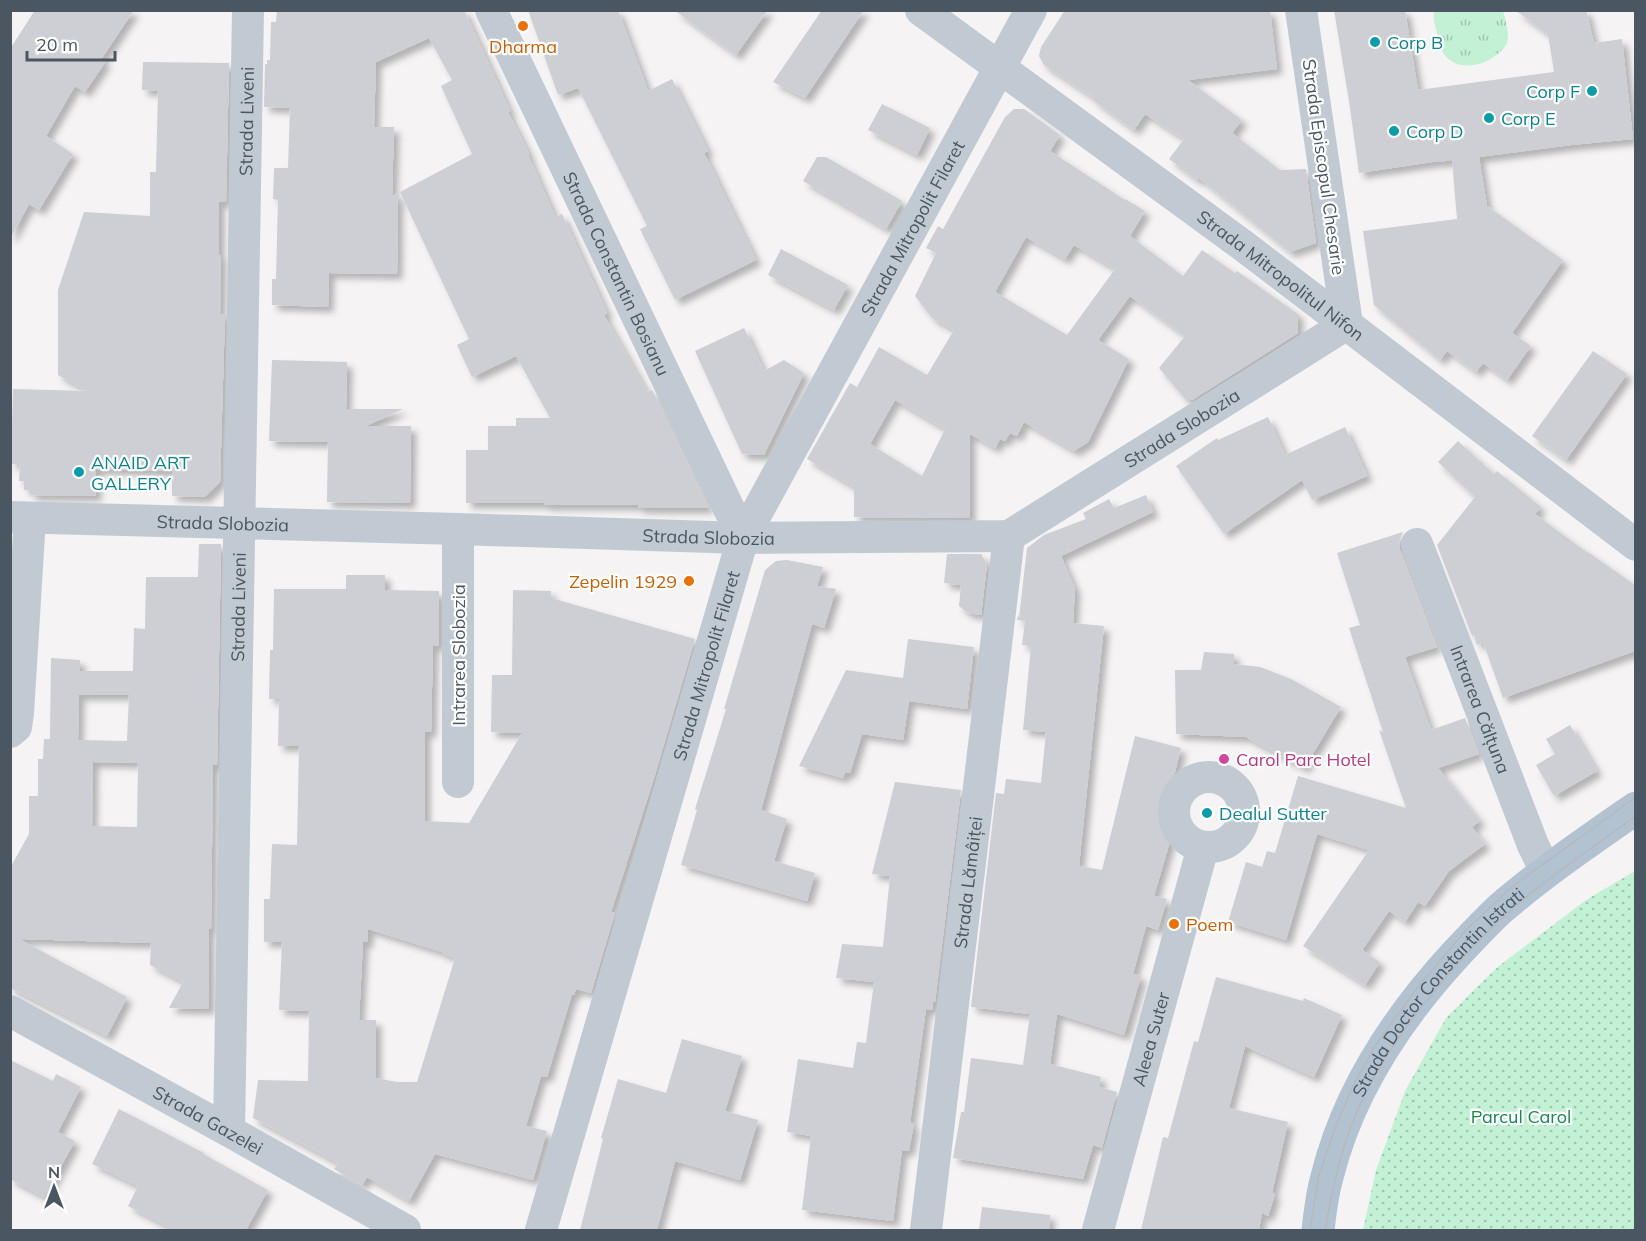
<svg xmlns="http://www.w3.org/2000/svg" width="1646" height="1241" font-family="Mulish,sans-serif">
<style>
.grass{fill:url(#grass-tufts)}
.park{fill:url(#park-dots)}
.building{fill:#cdcfd5;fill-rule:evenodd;filter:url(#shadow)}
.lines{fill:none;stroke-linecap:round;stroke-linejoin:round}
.minor{stroke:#c1cad2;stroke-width:32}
.major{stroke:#b3c2d1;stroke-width:33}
.tram{stroke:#b5b8bd;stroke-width:1.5}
.food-dot{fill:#e8710a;stroke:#fff;stroke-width:2}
.culture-dot{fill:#0f9aa8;stroke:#fff;stroke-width:2}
.hotel-dot{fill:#d1479c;stroke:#fff;stroke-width:2}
.labels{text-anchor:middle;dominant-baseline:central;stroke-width:4.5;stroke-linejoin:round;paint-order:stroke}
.culture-label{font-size:18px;fill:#0d838f;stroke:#fff;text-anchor:start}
.food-label{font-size:18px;fill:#c56008;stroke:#fff}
.street-label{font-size:18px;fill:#4a5661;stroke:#fff}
.hotel-label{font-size:18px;fill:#b23c85;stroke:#fff;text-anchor:start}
.park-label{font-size:18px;fill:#17864f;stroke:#fff}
</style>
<defs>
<pattern id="grass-tufts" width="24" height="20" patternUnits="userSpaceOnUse" patternTransform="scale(1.5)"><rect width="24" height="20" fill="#c3f1d5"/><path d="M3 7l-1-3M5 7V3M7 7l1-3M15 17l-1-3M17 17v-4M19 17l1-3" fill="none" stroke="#a0c6b0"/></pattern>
<pattern id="park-dots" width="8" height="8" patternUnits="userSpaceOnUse" patternTransform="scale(1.5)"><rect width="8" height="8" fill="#c3f1d5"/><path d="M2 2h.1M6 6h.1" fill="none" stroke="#a0c6b0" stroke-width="1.8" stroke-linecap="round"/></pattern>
<filter id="shadow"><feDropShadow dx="5.5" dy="5.5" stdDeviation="3" flood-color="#0004"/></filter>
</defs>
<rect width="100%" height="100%" fill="#f5f3f3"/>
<!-- grass -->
<path class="grass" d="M1434,11H1503C1505,19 1510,34 1507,43C1505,48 1499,53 1495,56C1480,68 1452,71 1442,51C1439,46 1438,39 1437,33C1435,26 1433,18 1434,11Z"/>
<!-- park -->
<path class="park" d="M1635,871V1230H1363L1376,1170L1406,1089L1446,1018L1485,979L1499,966L1586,900Z"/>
<!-- building -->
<path class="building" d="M35,10H134L100,61H106L85,92L75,86L46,136L73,154L39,210L29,204L10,239V49Z
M277,10H464L510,111L508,112L529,154L528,155L555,217L562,214L607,313L604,315L647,392L652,390L709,508H638V505H544V503H466V450H488V426H516V418H550L516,356L472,377L457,345L469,339L400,192L472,154L441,86L452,80L429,38L376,62L374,127H394L392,196L398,193L397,274L329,273L328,307L272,305V279H276L278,200L273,199L274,168H288L290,108L264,107L265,64H267V60H270L271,22H276Z
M528,10H618L648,91L672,79L708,151L704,153L756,260L675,300L640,229L647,226L578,88L558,95Z
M674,10H768L736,55Z
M822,10H864L805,98L773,82Z
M1065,10H1270L1277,69L1188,80L1242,120L1232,133L1280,170L1306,169L1316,243L1290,252L1199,178L1197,180L1169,159L1184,139L1145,114L1134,130L1093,100L1094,98L1044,65L1039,56L1041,47Z
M1334,10H1405L1418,90L1554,72L1548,34L1515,10H1586L1594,43L1622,39L1633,139L1571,145L1479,157L1487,206L1563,260L1512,333L1531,346L1507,380L1483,363L1476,372L1447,351L1440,360L1374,305L1363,231L1457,219L1452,160L1439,162V161L1359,173L1349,101Z
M143,62L229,63L226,202H219V255H221L220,314H225L220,482L205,497L172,496V471L96,469V496L31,495V490H24V481H19L20,464H11L13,389L88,391L58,375V290L84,212L150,216V172H156L158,91L142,90Z
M882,104L930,128L917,155L868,130Z
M1014,109H1024L1060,135L1050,151L1125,200V199L1145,211L1130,236L1183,276L1202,250L1235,273L1237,271L1298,314V333L1192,400H1186L1159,368L1185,336L1130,296L1098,340L1129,359L1088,442L1074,451L1024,422L1017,436L1010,433L1005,441L1000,439L995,448L970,434V518L854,517V487L807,459L850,383L857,387L879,347L927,375L954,330L932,318L915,296L936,253L926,248L938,226L943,229L1005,117ZM1026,237L1065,259L1074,245L1115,269L1067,335L995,292ZM895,400L945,429L922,476L870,444Z
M817,157H826L902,201L886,229L803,181Z
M781,249L848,285L834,310L768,275Z
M744,328L764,371L784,360L804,373L764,455L742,454L695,351Z
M1593,351L1627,374L1566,460L1532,436Z
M272,360L347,362L346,409H403L366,426H411L410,503L327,502L328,442L269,441Z
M1268,417L1285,455L1345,427L1367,476L1312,500L1302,480L1224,534L1176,466L1217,438L1218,440Z
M1458,441L1494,474L1497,471L1541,507L1535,514L1588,553V552L1635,585V651L1503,698L1483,642L1477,645L1474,635L1472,636L1437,545L1475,497L1438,462Z
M1146,495L1153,512L1061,556L1075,589L1073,623L1104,626L1079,866L1102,870L1135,736L1181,748L1161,828L1173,831L1154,896L1167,899L1158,930L1146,926L1133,974L1141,976L1124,1035L1057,1014L1050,1064L1101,1077L1099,1087L1117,1092L1102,1148L1093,1145L1083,1179L953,1158L961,1112H964L971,1058L1023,1065L1030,1014L971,1007L996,793L1004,794L1006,779L1041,783L1046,732L1023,730L1031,646L1022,645L1025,621L1017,620L1018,615L1019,618L1027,548L1044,535L1086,519L1083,513L1109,499L1114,508Z
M1403,532L1399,542L1400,550L1437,647L1405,657L1431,730L1465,718L1479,754L1438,768L1480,821L1472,827L1485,844L1449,871L1425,906L1418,902L1405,922L1389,911L1362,950L1380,962L1365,985L1303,946L1369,850L1317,834L1286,940L1228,922L1246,862L1262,867L1267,851L1275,853L1298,776L1406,808L1379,730L1383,732L1349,628L1360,625L1337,553Z
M199,544H221L217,765H213L211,929H209V1009L169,1008L183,982L150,965L151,943L19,939L127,997L107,1036L10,988V868L29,834V796H38V759H43L44,739H50L51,658L80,660V671H133L134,628L145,629L146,577H198ZM79,695H129L127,741L78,740ZM93,762L138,763L137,827L92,826Z
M947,554H981L987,565L981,615L968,613L959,606L961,585L944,583Z
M787,560L823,567L817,586L836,589L824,628L812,624L761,810L787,819L774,861L815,873L807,901L681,865L697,810L695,809L726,709H724L765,570L776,561Z
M346,575H385V590L439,591V646L433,645L431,732H425V821L469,823L522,733L491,732L492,675H512L513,590L551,591V598L695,639L655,775L611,912L615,913L591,993L576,989L574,995L572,994L547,1077L541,1076L526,1126L547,1131L533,1180L435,1154L409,1201L367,1177L362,1185L334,1169L338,1163L253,1118L258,1080L308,1081L309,1011L279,1010L282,942H264V899H270L272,844L297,845L299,746H278L279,699H269L270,650H273L274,589H346ZM368,929L442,952V953L455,958L417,1082H397L376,1078V1020H359L363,942H368Z
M908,639L974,647L967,709L909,701L903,740L862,734L850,773L845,772L843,778L799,766L846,670L903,678Z
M1204,652L1234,654V664L1260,667L1291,679L1341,707L1304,768L1246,737L1176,734L1175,670H1201Z
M1570,725L1597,771L1554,796L1536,765L1555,754L1546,739Z
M895,782L961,790L935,1002H933L932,1010L926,1009L910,1123H914L909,1151L902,1150L893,1221L802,1210L811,1136L787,1132L798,1059L853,1068L857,1042L866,1043L874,982L836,978L842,944L883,947L890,876L872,874Z
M1216,977L1270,992L1269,995L1271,992L1303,1001L1304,998L1342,1015L1314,1077L1245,1046L1229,1108L1288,1122L1272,1193L1275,1194L1268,1216L1262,1213L1259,1230H1141L1163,1137L1168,1138L1194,1041L1198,1042Z
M682,1039L742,1056L725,1111L758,1120L740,1180L675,1161L657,1230H580L603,1139L601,1138L618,1079L666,1093Z
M10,1060L53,1081L56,1074L81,1087L58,1132L75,1141L44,1197L10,1179Z
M119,1109L204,1153L203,1154L268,1190L246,1230H175L128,1206L138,1186L92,1164Z
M982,1207L1050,1215L1049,1230H979Z"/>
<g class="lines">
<!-- minor -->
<g class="minor">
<path id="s1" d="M491,10L743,538"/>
<path id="s2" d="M921,10L1245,247L1636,545"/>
<path id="s3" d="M10,517L458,529L743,538L1009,536L1347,324L1301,10"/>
<path id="s4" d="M1417,544L1533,845L1546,872"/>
<path d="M10,732L16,727L18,713L30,518"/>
<circle cx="1209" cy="812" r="35"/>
<path d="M458,782V529"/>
<path id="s5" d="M10,1011L229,1131L405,1230"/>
<path id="s6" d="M229,1131L248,10"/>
<path id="s7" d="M541,1230L743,538L1031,10"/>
<path id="s8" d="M926,1230L1009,536"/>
<path id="s9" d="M1098,1230L1203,847"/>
</g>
<!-- major -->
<path class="major" id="s10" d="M1318,1230C1320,1213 1322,1194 1327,1177C1348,1092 1397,1018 1456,954C1470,939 1485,923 1500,909C1543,872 1590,840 1636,808"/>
<!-- tram -->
<path class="tram" d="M1310,1230L1319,1175L1337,1123L1354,1084L1375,1046L1417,988L1467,929L1513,886L1636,797
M1325,1230C1331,1196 1338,1162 1350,1129C1371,1071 1409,1021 1448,975C1472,947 1497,921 1525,898C1560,869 1599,843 1636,816"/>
</g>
<!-- markers -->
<g class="food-dot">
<circle cx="523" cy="26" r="6"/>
<circle cx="689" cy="581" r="6"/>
<circle cx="1174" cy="924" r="6"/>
</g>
<g class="culture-dot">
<circle cx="1375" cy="42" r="6"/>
<circle cx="1592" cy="91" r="6"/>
<circle cx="1489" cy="118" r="6"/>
<circle cx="1394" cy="131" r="6"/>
<circle cx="79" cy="472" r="6"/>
<circle cx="1207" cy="813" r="6"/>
</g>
<circle class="hotel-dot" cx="1224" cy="759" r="6"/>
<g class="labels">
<!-- culture labels -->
<g class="culture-label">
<text x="1387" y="42">Corp B</text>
<text x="1580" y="91" text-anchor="end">Corp F</text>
<text x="1501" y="118">Corp E</text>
<text x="1406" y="131">Corp D</text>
<text x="91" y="462">ANAID ART<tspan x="91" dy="21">GALLERY</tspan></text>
<text x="1219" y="813">Dealul Sutter</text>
</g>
<!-- food labels -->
<g class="food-label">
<text x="523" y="46">Dharma</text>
<text x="677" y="581" text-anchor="end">Zepelin 1929</text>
<text x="1186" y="924" text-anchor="start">Poem</text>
</g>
<!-- street labels -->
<g class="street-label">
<text stroke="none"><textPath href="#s6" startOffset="1010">Strada Liveni</textPath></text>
<text transform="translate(1324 167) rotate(82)">Strada Episcopul Chesarie</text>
<text stroke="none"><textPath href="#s7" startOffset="1074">Strada Mitropolit Filaret</textPath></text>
<text stroke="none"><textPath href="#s1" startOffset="292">Strada Constantin Bosianu</textPath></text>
<text stroke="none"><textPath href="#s2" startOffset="447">Strada Mitropolitul Nifon</textPath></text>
<text stroke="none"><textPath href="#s3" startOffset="1203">Strada Slobozia</textPath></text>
<text stroke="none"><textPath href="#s3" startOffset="213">Strada Slobozia</textPath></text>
<text stroke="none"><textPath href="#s3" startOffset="699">Strada Slobozia</textPath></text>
<text stroke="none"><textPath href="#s6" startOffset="524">Strada Liveni</textPath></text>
<text transform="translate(458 655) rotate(-90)">Intrarea Slobozia</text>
<text stroke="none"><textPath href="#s7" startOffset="588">Strada Mitropolit Filaret</textPath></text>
<text stroke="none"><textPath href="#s4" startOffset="177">Intrarea Călțuna</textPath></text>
<text stroke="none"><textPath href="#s8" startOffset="350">Strada Lămâiței</textPath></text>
<text stroke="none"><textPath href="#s10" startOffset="273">Strada Doctor Constantin Istrati</textPath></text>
<text stroke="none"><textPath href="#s9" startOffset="198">Aleea Suter</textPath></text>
<text stroke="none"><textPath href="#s5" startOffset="226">Strada Gazelei</textPath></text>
</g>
<!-- hotel labels -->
<g class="hotel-label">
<text x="1236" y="759">Carol Parc Hotel</text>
</g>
<!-- park labels -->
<g class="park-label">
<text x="1521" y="1116">Parcul Carol</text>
</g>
</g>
<!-- border -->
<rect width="1646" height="1241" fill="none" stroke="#4a5661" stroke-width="24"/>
<!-- north arrow -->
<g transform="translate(54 1187)" stroke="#ffffff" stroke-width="4.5" paint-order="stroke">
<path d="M0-4.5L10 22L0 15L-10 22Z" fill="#4a5661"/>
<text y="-9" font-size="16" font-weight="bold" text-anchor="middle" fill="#4a5661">N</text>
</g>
<!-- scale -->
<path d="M27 51v9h88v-9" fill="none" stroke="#4a5661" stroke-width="3"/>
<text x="36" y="51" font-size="18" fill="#4a5661" stroke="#ffffff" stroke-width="4.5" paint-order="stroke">20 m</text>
</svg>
